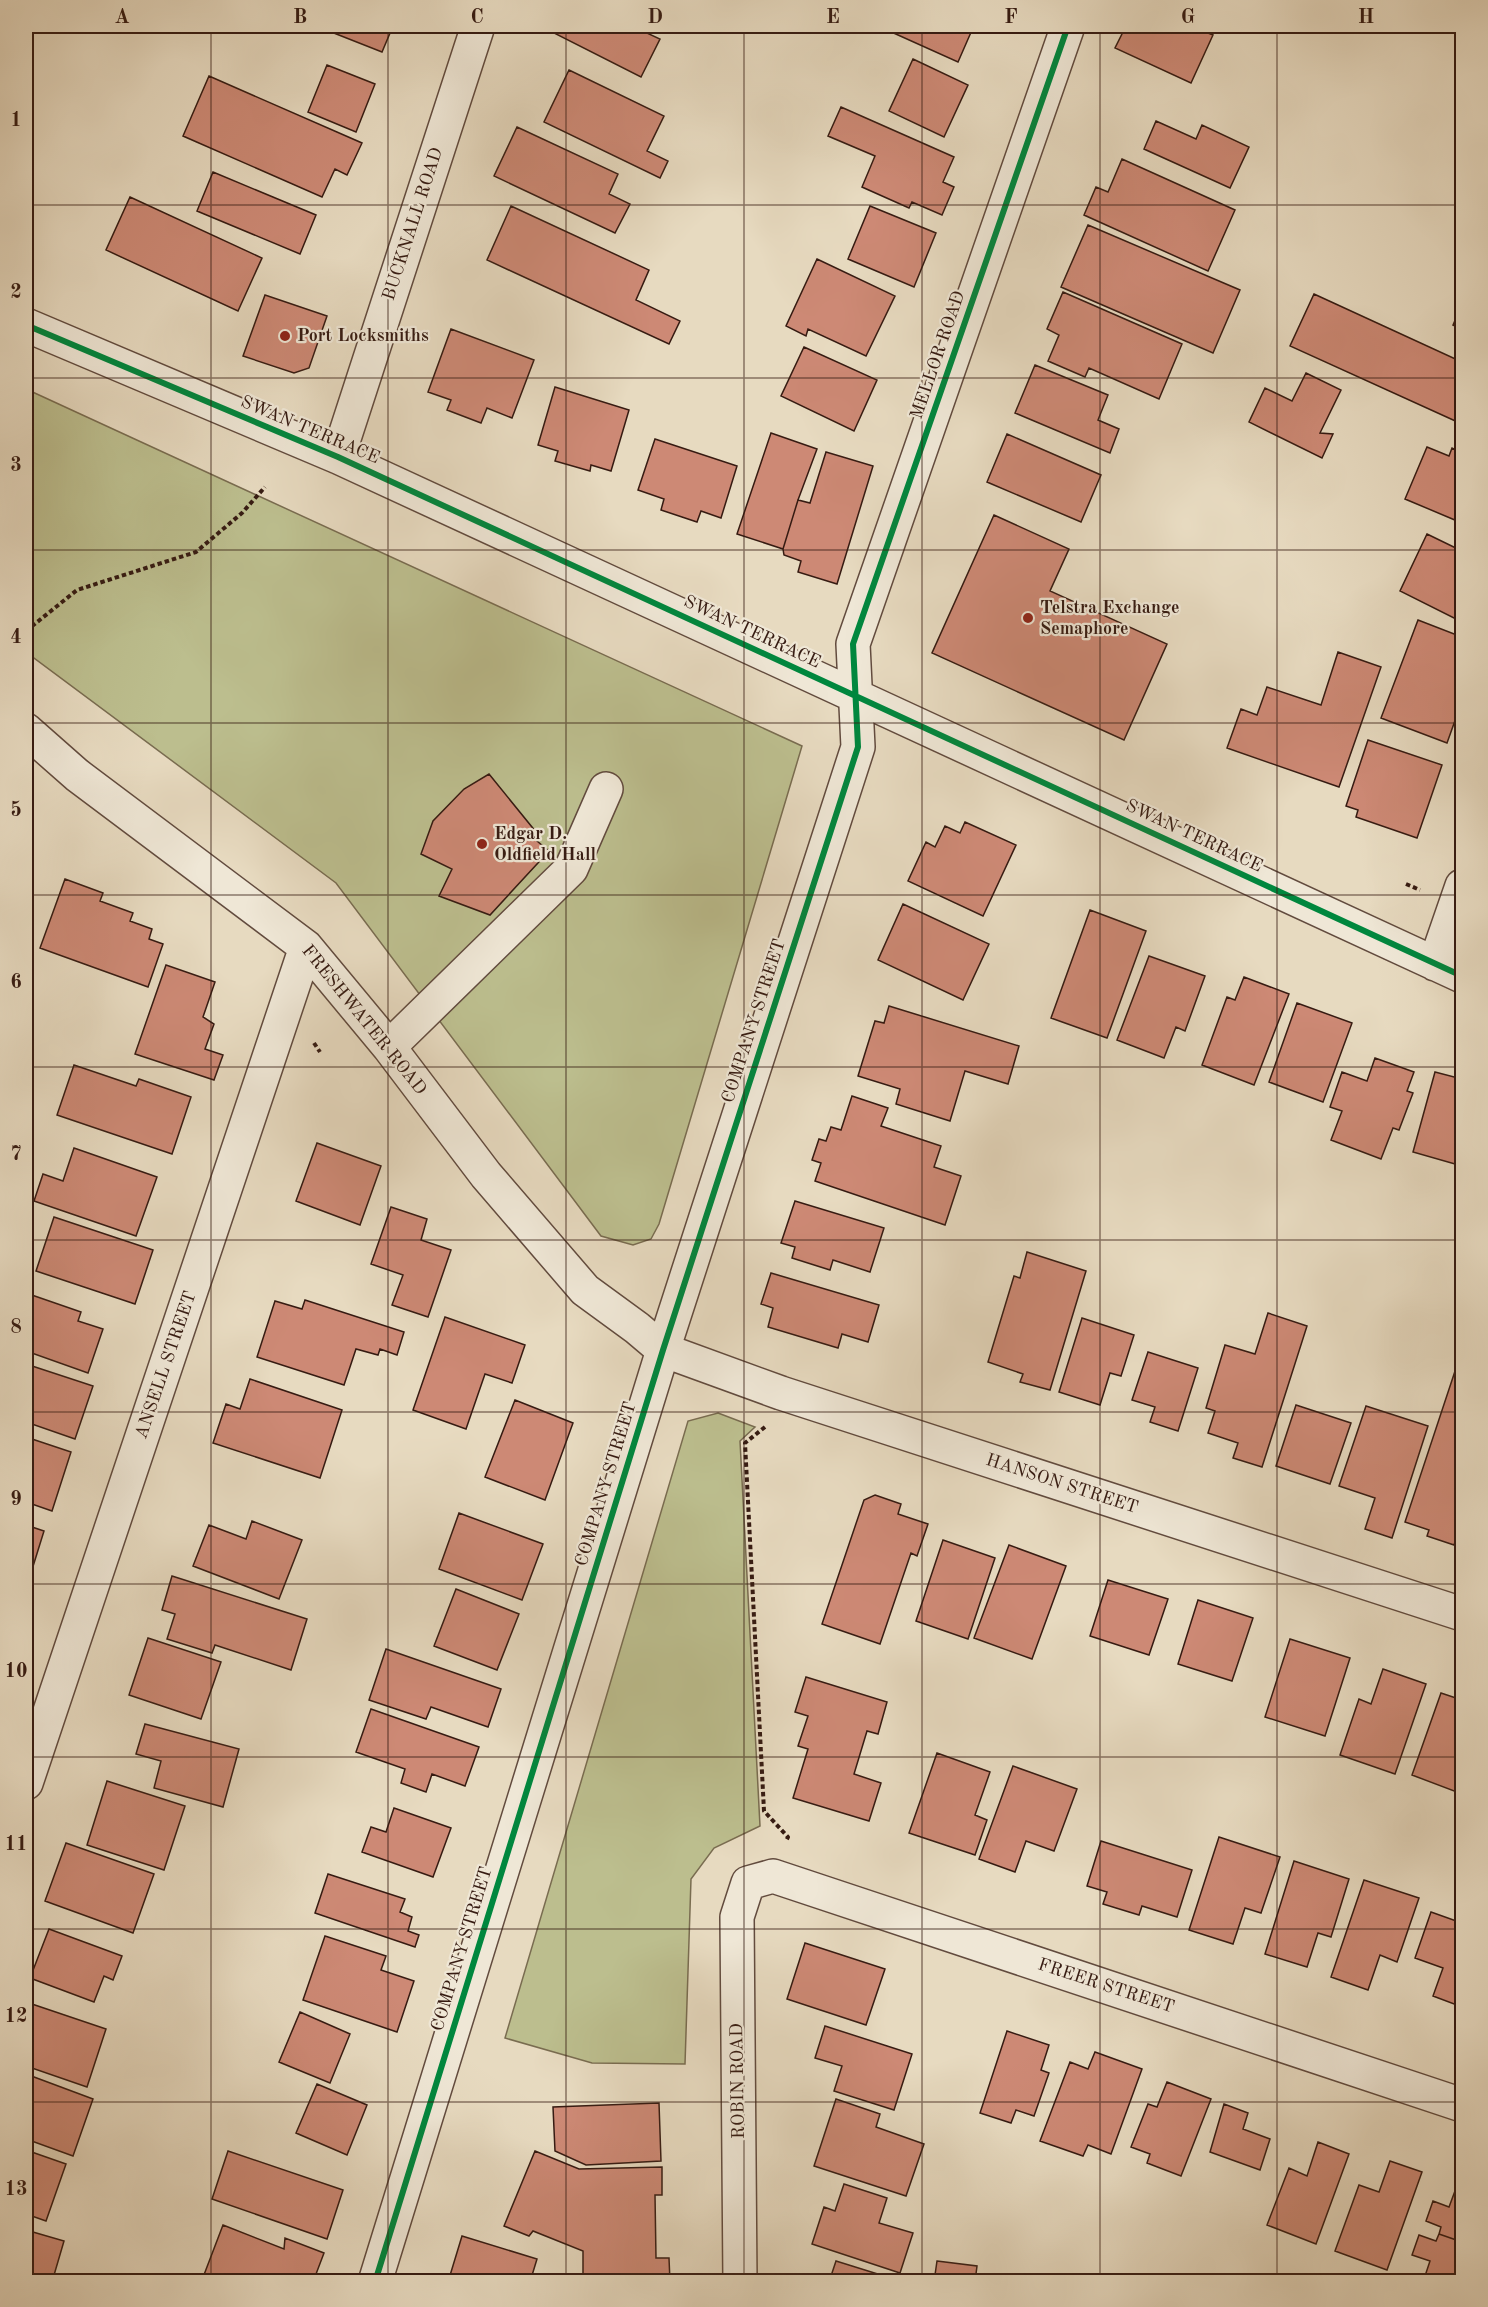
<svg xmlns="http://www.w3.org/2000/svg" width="1488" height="2307" font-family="'Old Standard TT',serif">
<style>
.green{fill:#bcbe8e;stroke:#796c50;stroke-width:1.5}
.building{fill:#cd8975;stroke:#361b12;stroke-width:1.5}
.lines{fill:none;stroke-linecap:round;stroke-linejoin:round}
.minor-casing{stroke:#624b3e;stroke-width:36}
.path{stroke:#361b12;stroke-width:4;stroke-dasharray:4.5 3;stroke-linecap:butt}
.minor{stroke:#efe7d6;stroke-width:33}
.cycleway-casing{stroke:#efe7d6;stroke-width:10}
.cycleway{stroke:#00873e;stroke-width:6}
.grid{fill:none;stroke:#361b12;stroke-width:1.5;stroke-opacity:0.55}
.poi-dot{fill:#8f2418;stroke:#efe7d6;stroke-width:2}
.labels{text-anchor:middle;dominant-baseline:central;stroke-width:4.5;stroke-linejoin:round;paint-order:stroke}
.street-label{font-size:18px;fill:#361b12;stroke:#efe7d6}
.poi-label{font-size:18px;font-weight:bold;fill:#361b12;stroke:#efe7d6;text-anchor:start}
.neatline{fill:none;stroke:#361b12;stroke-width:2}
.grid-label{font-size:20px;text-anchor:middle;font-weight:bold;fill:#361b12}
</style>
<rect width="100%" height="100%" fill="#e7dac0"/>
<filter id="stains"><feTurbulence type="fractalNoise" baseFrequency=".00333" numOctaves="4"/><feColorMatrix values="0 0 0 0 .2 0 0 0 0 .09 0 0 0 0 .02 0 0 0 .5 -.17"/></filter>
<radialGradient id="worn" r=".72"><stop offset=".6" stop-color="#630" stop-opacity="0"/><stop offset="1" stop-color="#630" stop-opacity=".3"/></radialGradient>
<!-- green -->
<path class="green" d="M26,389L802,746L659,1224L651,1239L633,1245L601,1236L336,883L26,652Z
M718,1413L755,1427L740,1441L760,1826L714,1848L691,1879L685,2064L592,2063L505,2038L688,1421Z"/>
<!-- building -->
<path class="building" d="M316,26H393L382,52Z
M555,26H632L660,39L641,77L552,32Z
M878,26H961L972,30L958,62Z
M1126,26H1191L1213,35L1191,83L1115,48Z
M913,59L968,85L944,137L889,111Z
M327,65L375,84L356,132L308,112Z
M569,70L664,116L647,151L668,161L660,178L544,122Z
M209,76L362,143L347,175L335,169L322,197L183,136Z
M841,107L954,157L943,182L954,187L942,215L912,202L909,208L862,187L875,156L828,136Z
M1156,121L1196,139L1202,125L1249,147L1230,188L1144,149Z
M517,127L618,174L609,194L630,204L615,233L494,176Z
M1122,159L1235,210L1208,271L1084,215L1096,187L1108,192Z
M213,172L316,215L300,254L197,211Z
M130,197L262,258L238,311L106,250Z
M511,206L649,270L636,300L680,321L669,344L487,260Z
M870,206L936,233L914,287L848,259Z
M1088,225L1240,290L1213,353L1061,287Z
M817,259L895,296L866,356L808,329L806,336L786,326Z
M1063,292L1182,344L1159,399L1089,368L1085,377L1048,361L1059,335L1047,329Z
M1314,294L1462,362V424L1290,346Z
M265,295L327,316L309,368L294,373L243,356Z
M1462,304V329L1453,325Z
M451,329L534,360L512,418L487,408L481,423L447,410L451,400L428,392Z
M804,347L877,380L854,431L781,396Z
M1035,365L1108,395L1098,420L1119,429L1110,453L1015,413Z
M1306,373L1341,390L1320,433L1333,434L1322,458L1249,422L1265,388L1292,401Z
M555,387L629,410L611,471L591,465L590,471L555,461L558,451L538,445Z
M771,433L817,449L798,500L783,549L737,534Z
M1007,434L1101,475L1081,522L987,482Z
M655,439L737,466L721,518L701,511L697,522L661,510L664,499L638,490Z
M1427,447L1449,456L1452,448L1462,453V523L1405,499Z
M826,452L873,466L837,584L798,572L801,561L784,555L783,549L798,500L810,503Z
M994,515L1069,549L1050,591L1167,644L1124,740L932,653Z
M1427,534L1462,551V622L1400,591Z
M1418,620L1462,637V701L1447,743L1381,718Z
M1338,652L1381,667L1339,787L1227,748L1241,709L1257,715L1267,687L1321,705Z
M1368,740L1442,765L1417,838L1356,817L1358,810L1346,806Z
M489,774L536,832L531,836L549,851L490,915L439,896L452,869L421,854L433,821L464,789Z
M965,822L1016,845L983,916L908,881L926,842L935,847L945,826L960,833Z
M65,879L103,893L100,901L133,913L130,921L152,929L149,939L163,944L148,987L40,948Z
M903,904L989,944L963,1000L878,960Z
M1090,910L1146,931L1107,1038L1051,1018Z
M1149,956L1205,976L1185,1031L1176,1027L1164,1058L1117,1040Z
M166,965L215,982L203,1017L214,1024L205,1049L223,1055L214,1080L135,1054Z
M1244,977L1289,994L1254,1085L1202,1065L1227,997L1235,1000Z
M1297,1003L1352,1023L1323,1102L1269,1082Z
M889,1006L1019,1046L1008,1084L965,1071L950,1121L896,1104L900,1089L858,1076L875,1021L884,1023Z
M1375,1058L1414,1072L1407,1091L1413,1093L1399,1130L1393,1128L1381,1159L1331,1140L1342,1111L1330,1107L1342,1072L1367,1081Z
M74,1065L136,1086L139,1079L191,1097L172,1154L57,1115Z
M1435,1072L1462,1079V1166L1413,1152Z
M852,1096L888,1108L881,1126L941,1146L934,1167L961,1176L945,1225L815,1181L821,1163L812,1160L819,1139L826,1141L831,1127L841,1130Z
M317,1143L381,1166L360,1225L296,1201Z
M74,1148L157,1177L136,1236L34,1201L43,1174L63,1181Z
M795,1201L884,1228L870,1272L833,1260L830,1270L792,1258L795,1247L781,1243Z
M391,1207L427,1219L421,1240L451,1250L428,1317L392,1305L403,1275L371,1264Z
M54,1217L153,1250L135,1304L36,1271Z
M1027,1252L1086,1271L1050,1390L1020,1382L1023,1374L988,1362L1014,1276L1020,1278Z
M771,1273L879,1305L868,1342L842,1334L838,1348L768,1327L773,1308L761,1304Z
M26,1293L81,1312L78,1321L103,1329L88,1373L26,1351Z
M305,1300L404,1332L397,1355L380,1349L378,1355L356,1349L344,1385L257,1357L275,1301L302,1309Z
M1268,1313L1307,1326L1262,1467L1233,1458L1238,1443L1208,1433L1215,1411L1206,1408L1225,1345L1255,1354Z
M445,1317L525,1345L512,1383L485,1374L466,1429L413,1410Z
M1082,1318L1134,1335L1121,1376L1110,1373L1100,1405L1059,1392Z
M1462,1350V1521L1454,1545L1427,1536L1429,1530L1405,1522Z
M1148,1352L1198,1368L1178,1431L1150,1422L1155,1407L1132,1400Z
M26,1364L93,1386L75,1439L26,1422Z
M250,1379L342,1410L320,1478L213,1443L226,1404L240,1409Z
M515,1400L573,1423L545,1500L485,1477Z
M1296,1405L1351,1423L1330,1484L1276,1466Z
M1366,1406L1428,1426L1392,1538L1365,1529L1375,1498L1339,1486Z
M26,1437L71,1452L52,1511L26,1502Z
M875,1495L901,1504L898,1514L928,1524L917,1556L911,1553L880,1644L822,1624L864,1500Z
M459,1513L543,1544L522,1600L439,1569Z
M252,1521L302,1540L279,1599L193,1566L209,1525L246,1539Z
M26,1525L44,1531L26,1589Z
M943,1540L995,1558L968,1639L916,1621Z
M1009,1545L1066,1566L1032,1659L974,1638Z
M172,1576L307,1619L291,1670L215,1645L212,1653L167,1639L175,1614L162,1610Z
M1108,1580L1168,1599L1149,1655L1090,1636Z
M456,1589L519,1614L497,1670L434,1646Z
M1198,1600L1253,1618L1232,1681L1178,1664Z
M148,1638L221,1662L201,1719L129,1695Z
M1290,1639L1350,1658L1325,1736L1265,1717Z
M386,1649L501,1689L488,1727L431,1707L426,1719L369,1700Z
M1383,1669L1426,1684L1395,1774L1340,1755L1359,1699L1371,1704Z
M806,1677L887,1702L878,1734L867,1731L854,1774L881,1783L869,1821L793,1798L808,1749L798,1746L808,1716L795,1712Z
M1441,1693L1462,1700V1794L1412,1775Z
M371,1709L479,1747L465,1786L432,1774L426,1792L401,1783L405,1769L356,1752Z
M145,1724L239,1749L223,1807L154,1788L161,1761L136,1754Z
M937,1753L990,1772L975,1815L987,1820L975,1855L909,1833Z
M1013,1766L1077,1789L1054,1851L1026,1841L1015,1872L979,1859Z
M107,1781L185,1806L164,1870L87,1845Z
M394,1808L451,1828L433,1877L362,1852L371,1827L386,1832Z
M1219,1837L1280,1857L1261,1913L1245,1908L1233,1944L1189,1930Z
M1101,1841L1192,1870L1177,1917L1142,1906L1139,1915L1103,1904L1107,1892L1087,1886Z
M66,1843L154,1874L133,1933L45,1901Z
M1294,1861L1349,1879L1331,1937L1318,1933L1307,1967L1265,1954Z
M328,1874L405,1899L400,1912L412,1917L408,1931L419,1935L415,1947L315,1913Z
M1364,1880L1419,1898L1397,1962L1380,1955L1368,1990L1331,1977Z
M1431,1912L1462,1923V2007L1433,1996L1443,1968L1415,1958Z
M49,1929L122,1956L113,1980L104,1976L94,2002L30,1978Z
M325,1936L386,1956L381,1970L414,1981L397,2032L303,2000Z
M805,1943L885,1969L866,2025L787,1999Z
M26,2002L106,2029L87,2087L26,2066Z
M300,2012L350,2034L330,2083L279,2062Z
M825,2026L912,2054L894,2110L834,2091L842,2066L815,2058Z
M1007,2031L1049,2045L1041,2070L1049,2073L1034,2116L1016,2110L1011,2123L980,2113Z
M1095,2052L1142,2069L1111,2154L1088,2145L1083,2156L1040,2141L1070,2062L1088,2069Z
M26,2074L93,2099L73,2156L26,2139Z
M1167,2082L1211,2099L1181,2176L1147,2163L1150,2154L1131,2147L1148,2104L1157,2107Z
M317,2084L367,2105L347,2155L296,2133Z
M836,2099L880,2114L876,2127L924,2144L906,2196L814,2166Z
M659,2103L661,2161L586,2165L555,2151L553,2107Z
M1224,2104L1248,2113L1243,2129L1270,2139L1260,2170L1210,2152Z
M1318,2142L1349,2154L1316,2244L1267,2225L1289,2168L1307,2176Z
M26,2150L66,2164L46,2221L26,2214Z
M228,2151L343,2190L327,2239L212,2199Z
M535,2151L579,2169L662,2167V2195H655L656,2258H669L670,2282H583V2251L533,2231L529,2236L504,2226Z
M1390,2161L1422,2172L1387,2270L1335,2251L1359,2185L1379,2192Z
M1458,2183L1462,2184V2242L1439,2234L1441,2227L1426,2221L1433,2201L1449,2207Z
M844,2184L887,2198L879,2223L913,2233L900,2273L812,2244L824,2207L835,2211Z
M223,2225L284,2249L285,2238L324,2253L313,2282L202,2280Z
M26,2230L64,2241L52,2282H26Z
M1439,2234L1462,2242V2282H1423L1430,2261L1412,2255L1419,2235L1436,2241Z
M462,2236L537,2259L530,2282H448Z
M836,2261L881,2275L879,2282H829Z
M937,2261L977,2266L975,2282H934Z"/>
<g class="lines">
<!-- minor casing -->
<g class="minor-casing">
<path id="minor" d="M26,325L338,457L1462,976
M338,457L478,26
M26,730L77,775L306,947L389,1047L486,1175L585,1290L637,1328L663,1350L781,1393L1462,1614
M1435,964L1462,886
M389,1047L571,869L606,789
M26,1783L306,947
M375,2282L663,1350L858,747L853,644L1068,26
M740,2282L737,1917L748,1883L773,1876L1462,2105"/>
</g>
<!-- path -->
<path class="path" d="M26,631L77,590L196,552L242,513L265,487
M1406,884L1420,890
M314,1043L320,1052
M765,1427L745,1443L764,1811L788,1837L786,1841"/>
<!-- minor -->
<use href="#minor" class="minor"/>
<!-- cycleway casing -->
<g class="cycleway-casing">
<path id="cycleway" d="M26,325L338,457L1462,976
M375,2282L663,1350L858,747L853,644L1068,26"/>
</g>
<!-- cycleway -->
<use href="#cycleway" class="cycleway"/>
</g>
<!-- grid -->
<path class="grid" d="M211,26V2282M388,26V2282M566,26V2282M744,26V2282M922,26V2282M1100,26V2282M1277,26V2282M26,205H1462M26,378H1462M26,550H1462M26,723H1462M26,895H1462M26,1067H1462M26,1240H1462M26,1412H1462M26,1584H1462M26,1757H1462M26,1929H1462M26,2102H1462"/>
<!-- markers -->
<g class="poi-dot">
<circle cx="285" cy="336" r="6"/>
<circle cx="1028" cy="618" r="6"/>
<circle cx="482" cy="844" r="6"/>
</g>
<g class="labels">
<!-- street labels -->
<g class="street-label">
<text transform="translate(413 224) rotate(-72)">BUCKNALL ROAD</text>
<text transform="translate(938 355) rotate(-71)">MELLOR ROAD</text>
<text transform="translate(310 430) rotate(23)">SWAN TERRACE</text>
<text transform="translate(752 632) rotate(25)">SWAN TERRACE</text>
<text transform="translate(1194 836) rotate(25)">SWAN TERRACE</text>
<text transform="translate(364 1020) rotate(51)">FRESHWATER ROAD</text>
<text transform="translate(754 1021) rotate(-72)">COMPANY STREET</text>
<text transform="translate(166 1365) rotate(-71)">ANSELL STREET</text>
<text transform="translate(606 1484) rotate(-73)">COMPANY STREET</text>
<text transform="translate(1062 1484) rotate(18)">HANSON STREET</text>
<text transform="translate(462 1949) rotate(-73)">COMPANY STREET</text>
<text transform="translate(1106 1986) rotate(18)">FREER STREET</text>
<text transform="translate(738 2081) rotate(-91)">ROBIN ROAD</text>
</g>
<!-- poi labels -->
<g class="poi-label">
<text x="297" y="336">Port Locksmiths</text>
<text x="1040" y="608">Telstra Exchange<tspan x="1040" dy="21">Semaphore</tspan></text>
<text x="494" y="834">Edgar D.<tspan x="494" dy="21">Oldfield Hall</tspan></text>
</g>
</g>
<!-- margin -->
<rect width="1488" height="2307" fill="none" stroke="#e7dac0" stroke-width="66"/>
<rect x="33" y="33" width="1422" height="2241" class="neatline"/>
<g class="grid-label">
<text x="122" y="23">A</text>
<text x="300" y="23">B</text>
<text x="477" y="23">C</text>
<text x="655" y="23">D</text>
<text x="833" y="23">E</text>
<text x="1011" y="23">F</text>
<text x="1188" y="23">G</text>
<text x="1366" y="23">H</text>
<text x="16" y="126">1</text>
<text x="16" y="298">2</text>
<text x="16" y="471">3</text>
<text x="16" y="643">4</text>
<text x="16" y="816">5</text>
<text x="16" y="988">6</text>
<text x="16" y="1160">7</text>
<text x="16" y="1333">8</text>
<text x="16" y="1505">9</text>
<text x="16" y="1677">10</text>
<text x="16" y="1850">11</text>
<text x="16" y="2022">12</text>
<text x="16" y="2195">13</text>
</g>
<rect width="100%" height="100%" filter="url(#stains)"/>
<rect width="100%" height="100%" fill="url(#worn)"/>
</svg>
